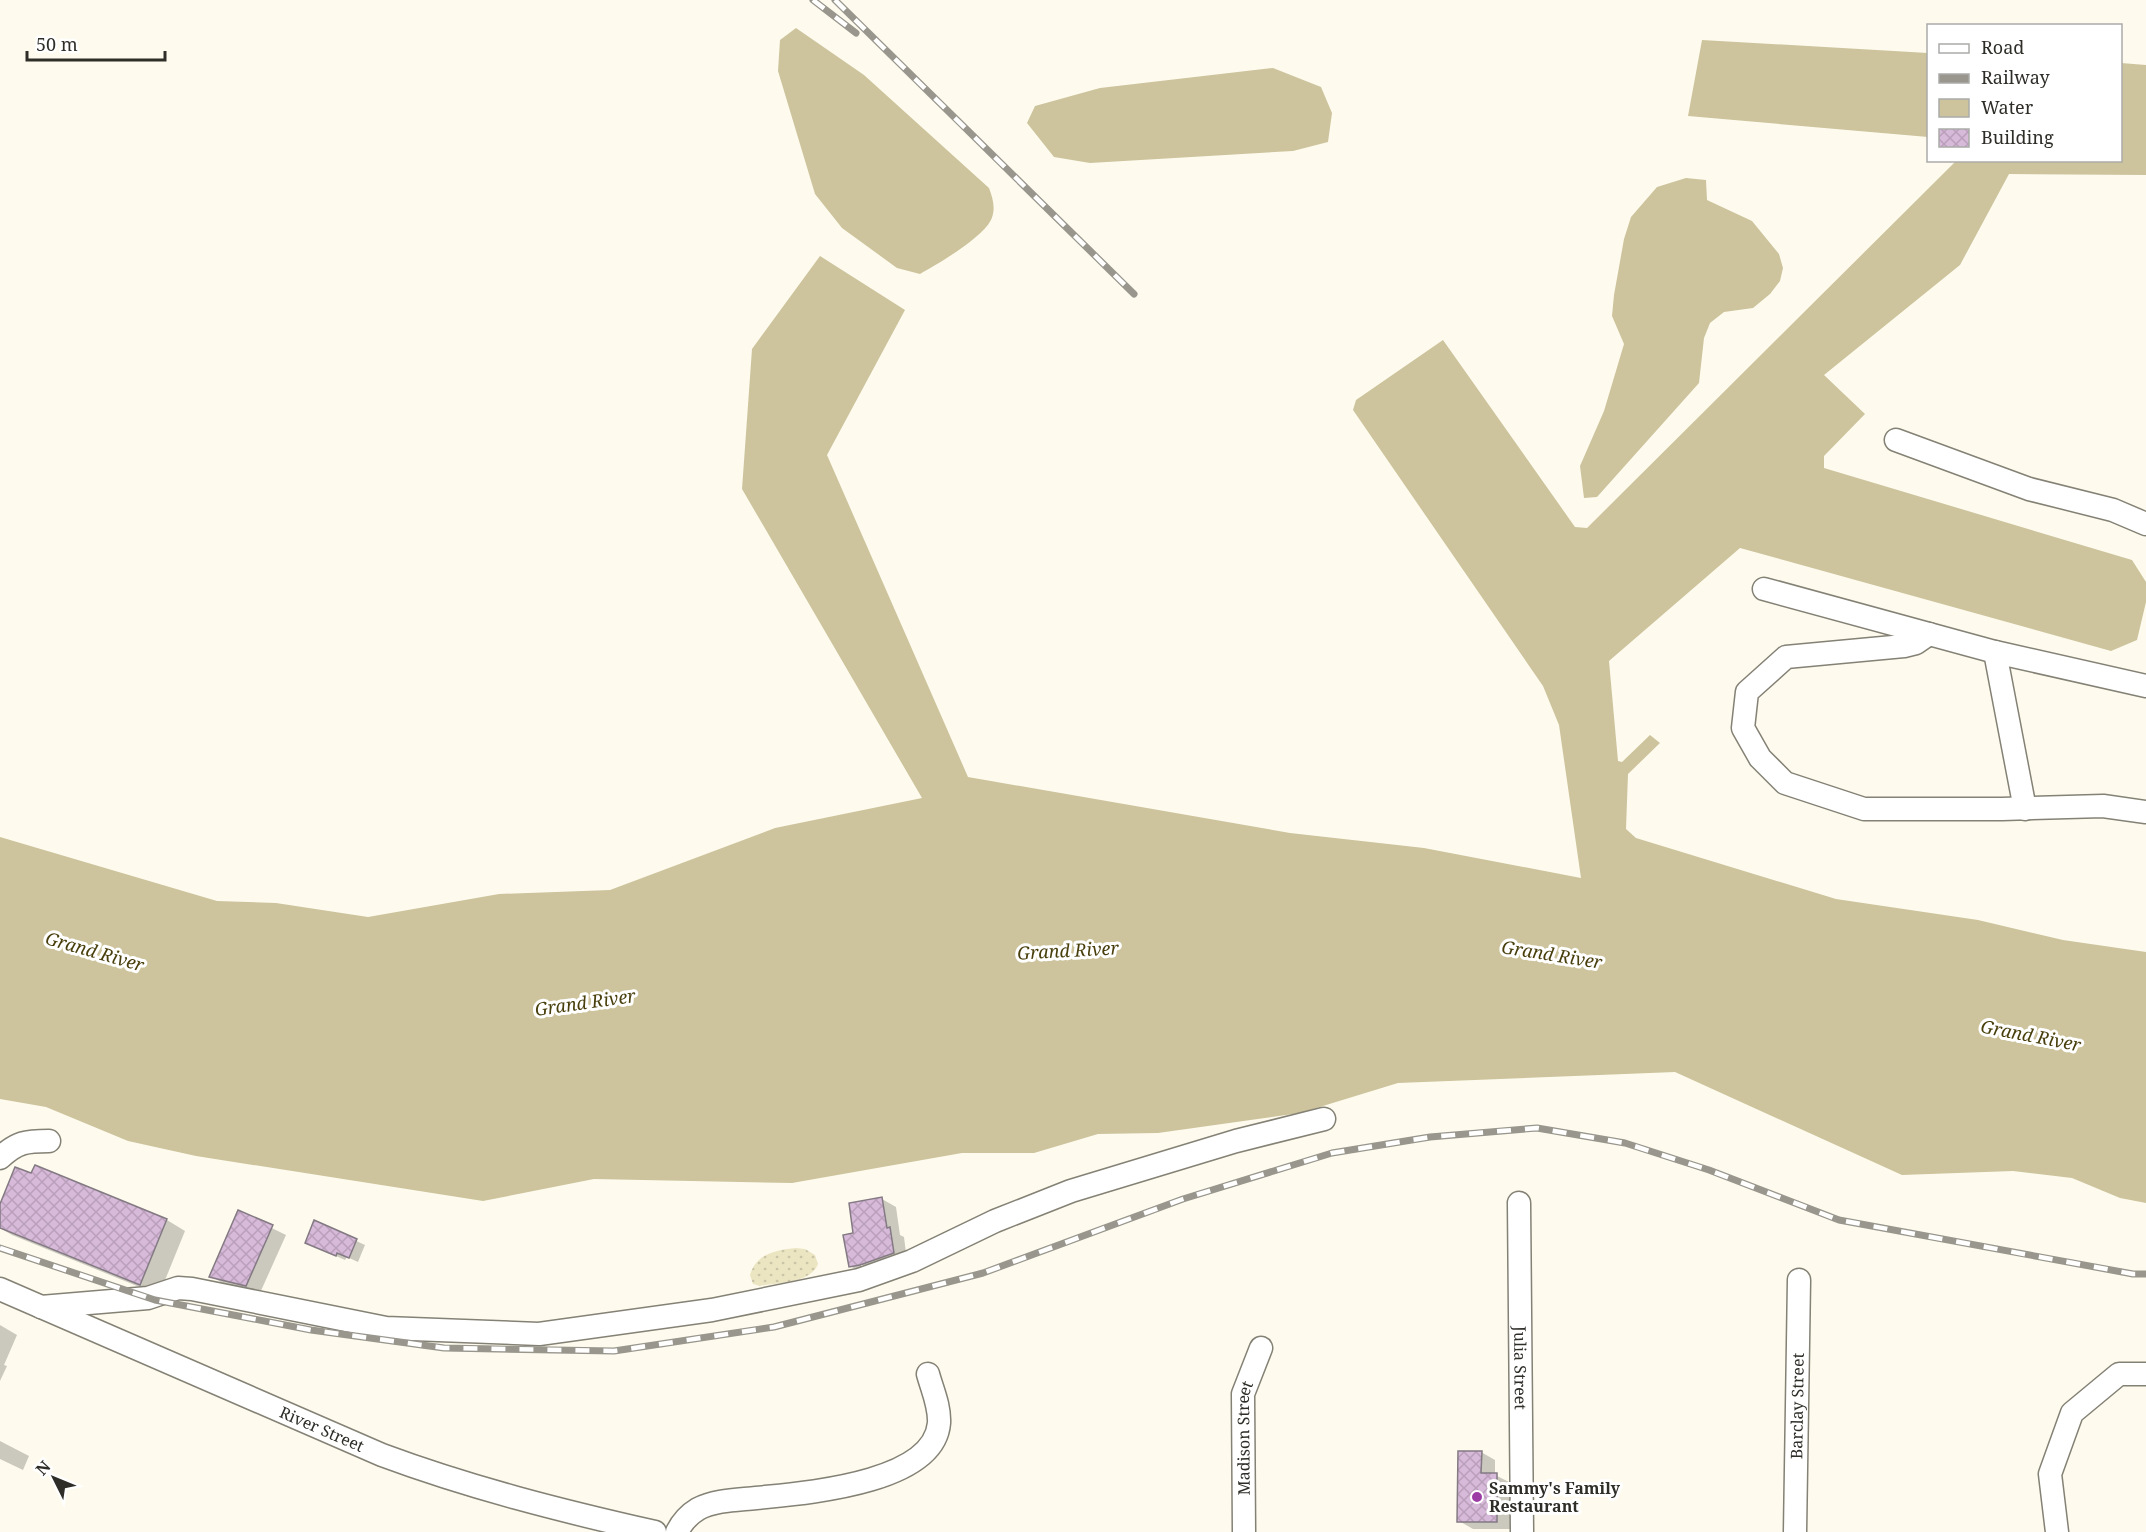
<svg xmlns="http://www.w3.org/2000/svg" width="2146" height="1532" font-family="'Noto Serif',serif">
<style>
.grass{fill:url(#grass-dots)}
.water{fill:#cdc49d}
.shadow{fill:#0003}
.building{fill:url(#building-cross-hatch);stroke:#837a83;stroke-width:1.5}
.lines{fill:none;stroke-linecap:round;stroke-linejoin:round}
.minor-casing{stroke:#848175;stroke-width:25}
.minor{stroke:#fff;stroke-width:22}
.rail-casing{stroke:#98968d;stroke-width:7}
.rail{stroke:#fff;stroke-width:4.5;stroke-dasharray:14;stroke-linecap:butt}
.poi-dot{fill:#9c3da5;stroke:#fff;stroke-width:2}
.labels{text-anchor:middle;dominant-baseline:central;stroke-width:6;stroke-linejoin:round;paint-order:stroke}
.street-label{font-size:16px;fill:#2e2d28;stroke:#fff}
.poi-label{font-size:16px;font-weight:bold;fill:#2e2d28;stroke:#fff;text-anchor:start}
.water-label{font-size:18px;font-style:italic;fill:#493f0d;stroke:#fff}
</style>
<defs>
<pattern id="grass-dots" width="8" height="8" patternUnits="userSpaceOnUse" patternTransform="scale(1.5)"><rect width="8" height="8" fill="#ece5c2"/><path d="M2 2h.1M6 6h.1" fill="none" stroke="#cbc5a7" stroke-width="1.8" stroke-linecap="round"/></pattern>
<pattern id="building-cross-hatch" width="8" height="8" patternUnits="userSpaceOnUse" patternTransform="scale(1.5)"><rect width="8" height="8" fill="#d7b9d9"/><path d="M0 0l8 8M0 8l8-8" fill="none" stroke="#b99fba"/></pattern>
</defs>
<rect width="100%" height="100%" fill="#fefbee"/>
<!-- grass -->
<path class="grass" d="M796,1248L805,1249L815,1255L818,1264C810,1284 778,1282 760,1286L753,1284L750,1275C756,1253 777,1250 796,1248Z"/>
<!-- water -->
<path class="water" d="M796,28L864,75L989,188C993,199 996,209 991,220C981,239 939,263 920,274L897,268L842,228L815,194L778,71L780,40Z
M1702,40L1928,53V137L1688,116Z
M2121,63L2146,65V175L2009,174L1960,265L1824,375L1865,414L1824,456V468L2132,560L2146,582V602L2137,640L2111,651L1740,548L1609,661L1618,761L1622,762L1650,735L1660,743L1628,774L1626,829L1636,838L1836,899L1978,920L2063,940L2146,952V1203L2120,1198L2072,1178L2013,1171L1902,1175L1675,1072L1398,1083L1300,1113L1158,1133L1098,1134L1034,1153H962L792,1183L594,1179L483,1201L196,1156L128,1141L46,1107L0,1099V837L217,901L276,903L368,917L499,894L610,890L775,828L922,798L742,489L752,349L820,256L905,310L827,455L968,777L1290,833L1424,848L1581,878L1559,725L1543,686L1353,410L1356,400L1443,340L1575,527L1587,528L1956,161L2120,160Z
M1273,68L1321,87L1332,113L1328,142L1293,151L1090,163L1054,157L1027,123L1035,106L1100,88Z
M1686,178L1706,180L1707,200L1752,221L1779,254L1783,268L1780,281L1770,294L1753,308L1724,312L1710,323L1704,338L1699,383L1597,497L1584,498L1580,466L1604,411L1624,344L1612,316L1614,295L1624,239L1631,217L1657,187Z"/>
<!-- shadow -->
<path class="shadow" d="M35,1166L167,1220L185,1231L159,1295L12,1235L0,1228V1208L32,1175Z
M882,1199L896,1207L900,1235L904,1237L907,1261L876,1272L861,1264V1267L871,1273L864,1274L850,1266L855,1234Z
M239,1212L286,1235L260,1293L224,1284L211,1276Z
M315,1222L365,1245L358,1262L347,1257L345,1260L316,1247Z
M0,1325L17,1335L4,1365L7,1366L0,1381Z
M0,1441L29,1456L23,1470L0,1459Z
M1481,1452L1495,1460V1475L1511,1483L1510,1529H1473L1459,1521Z"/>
<!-- building -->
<path class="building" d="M35,1165L167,1219L140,1285L0,1228V1204L15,1167L31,1173Z
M882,1197L887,1228L890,1227L894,1253L860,1265L849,1267L843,1235L853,1233L849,1203Z
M238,1210L273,1225L246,1286L209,1277Z
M314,1220L357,1239L349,1258L337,1253L336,1256L305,1243Z
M1458,1451H1482L1481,1473H1497V1522H1457Z"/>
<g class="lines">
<!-- minor casing -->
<g class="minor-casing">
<g id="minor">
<path d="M1896,440L2029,489L2113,510L2146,524"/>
<path d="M1764,589L1995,652L2146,686"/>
<path d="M1929,634L1916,643L1904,646L1786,657L1747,692L1743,728L1760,758L1785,783L1864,809H2002L2103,806L2146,812"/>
<path d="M1995,652L2025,809"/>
<path d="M0,1158C17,1142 26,1141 49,1141"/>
<path id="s1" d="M1519,1203L1522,1532"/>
<path id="s2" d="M0,1289L382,1455C471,1488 562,1511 655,1532"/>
<path d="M41,1307L148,1298L178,1288L192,1289L386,1328L539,1334L712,1310L859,1280L912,1261L995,1221L1071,1191L1236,1141L1324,1119"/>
<path d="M677,1532C682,1522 688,1515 698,1509C715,1500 737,1500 756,1498C804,1493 934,1484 939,1423C940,1406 932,1389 928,1374"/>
<path id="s3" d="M1244,1532L1243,1394L1261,1348"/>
<path id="s4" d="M1795,1532L1799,1280"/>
<path d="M2057,1532L2050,1474L2072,1413L2119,1374H2146"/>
</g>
</g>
<!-- minor -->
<use href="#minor" class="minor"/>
<!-- rail casing -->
<g class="rail-casing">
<path id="rail" d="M813,0L856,33
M835,0L1134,294
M0,1248L155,1300L311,1330L444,1348L614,1351L774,1327L983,1273L1183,1199L1332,1153L1430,1137L1537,1128L1625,1143L1709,1170L1839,1220L2133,1274H2146"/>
</g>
<!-- rail -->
<use href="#rail" class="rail"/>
</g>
<!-- markers -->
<circle class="poi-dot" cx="1477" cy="1497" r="6"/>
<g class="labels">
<!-- street labels -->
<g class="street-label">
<text stroke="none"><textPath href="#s1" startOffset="165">Julia Street</textPath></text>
<text stroke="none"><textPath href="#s4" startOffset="126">Barclay Street</textPath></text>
<text stroke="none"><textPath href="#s2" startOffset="351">River Street</textPath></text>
<text stroke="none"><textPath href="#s3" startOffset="94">Madison Street</textPath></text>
</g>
<!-- poi labels -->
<g class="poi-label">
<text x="1489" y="1488">Sammy's Family<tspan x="1489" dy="18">Restaurant</tspan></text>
</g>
<!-- water labels -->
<g class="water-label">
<text transform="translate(1068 950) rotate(-3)">Grand River</text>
<text transform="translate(95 951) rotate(16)">Grand River</text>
<text transform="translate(1552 954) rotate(9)">Grand River</text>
<text transform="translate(585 1002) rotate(-8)">Grand River</text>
<text transform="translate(2031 1035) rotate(11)">Grand River</text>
</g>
</g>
<!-- legend -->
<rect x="1927" y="24" width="195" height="138" fill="#ffffff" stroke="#ababa9" stroke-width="1.5"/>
<rect x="1939" y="44" width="30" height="9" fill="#ffffff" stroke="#ababa9" stroke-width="1.5"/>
<text x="1981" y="54" font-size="18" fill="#2e2d28">Road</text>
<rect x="1939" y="74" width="30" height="9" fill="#98968d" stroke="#ababa9" stroke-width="1.5"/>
<text x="1981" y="84" font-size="18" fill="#2e2d28">Railway</text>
<rect x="1939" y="99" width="30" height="18" fill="#cdc49d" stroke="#ababa9" stroke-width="1.5"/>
<text x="1981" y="114" font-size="18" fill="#2e2d28">Water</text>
<rect x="1939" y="129" width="30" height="18" fill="url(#building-cross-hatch)" stroke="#ababa9" stroke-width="1.5"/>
<text x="1981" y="144" font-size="18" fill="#2e2d28">Building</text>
<!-- north arrow -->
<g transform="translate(54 1478) rotate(313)" stroke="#ffffff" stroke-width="4.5" paint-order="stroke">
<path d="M0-4.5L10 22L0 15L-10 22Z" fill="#2e2d28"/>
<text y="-9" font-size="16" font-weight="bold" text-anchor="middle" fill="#2e2d28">N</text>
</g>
<!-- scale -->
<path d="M27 51v9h138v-9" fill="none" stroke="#2e2d28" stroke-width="3"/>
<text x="36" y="51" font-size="18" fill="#2e2d28" stroke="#ffffff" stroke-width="4.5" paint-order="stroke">50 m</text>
</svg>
